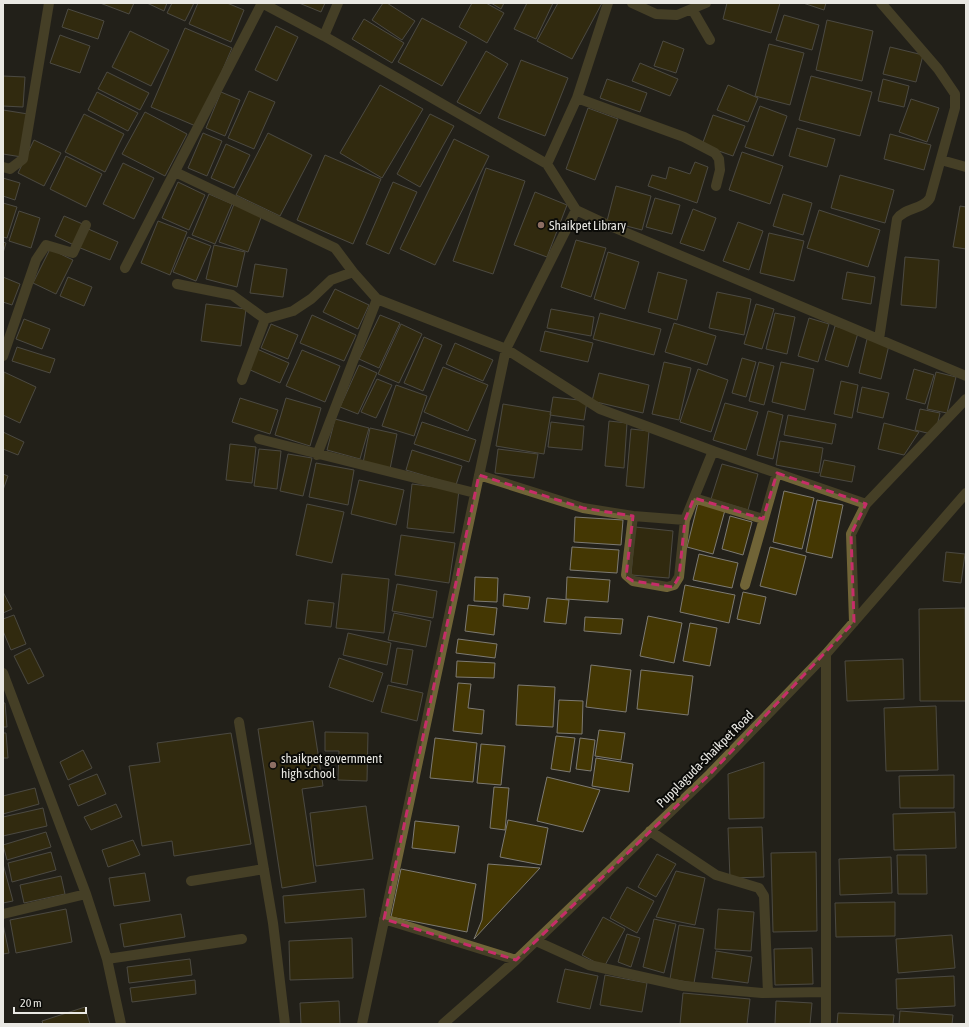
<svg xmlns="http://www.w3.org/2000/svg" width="969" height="1027" font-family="'Asap Condensed',sans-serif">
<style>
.building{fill:#443703;stroke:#7d7a72}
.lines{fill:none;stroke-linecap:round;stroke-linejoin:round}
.minor{stroke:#706437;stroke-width:10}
.marked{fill:none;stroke:#c62d69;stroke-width:3;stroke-dasharray:8 5;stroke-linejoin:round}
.education-dot{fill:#8d6e63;stroke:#0b0b08;stroke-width:1.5}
.labels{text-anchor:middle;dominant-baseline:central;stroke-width:4;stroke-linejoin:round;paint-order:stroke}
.poi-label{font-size:13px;fill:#e9e8e3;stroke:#0b0b08;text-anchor:start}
.street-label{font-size:13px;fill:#e9e8e3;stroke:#0b0b08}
</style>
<rect width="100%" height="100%" fill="#23211a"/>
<!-- building -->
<path class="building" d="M100,3H134L129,14Z
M147,3H167L164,11Z
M172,3H194L185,21L167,13Z
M198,3H227L244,10L231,42L189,24Z
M299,3H325L321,12Z
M383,3H387L415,21L402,40L372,20Z
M472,3H486L504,13L487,43L459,27Z
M491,3H504L501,9Z
M527,3H553L536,39L514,29Z
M558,3H602L572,59L537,41Z
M727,3H780L771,33L723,19Z
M803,3H826L824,10Z
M68,9L104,21L98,39L62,27Z
M784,15L819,25L812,50L776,40Z
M422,18L467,42L442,86L398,62Z
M364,19L404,43L392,63L352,39Z
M827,20L873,31L862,81L816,70Z
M276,26L298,37L277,81L255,70Z
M185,28L232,48L198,127L151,107Z
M130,31L169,50L151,86L112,67Z
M60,35L90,46L80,73L50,63Z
M663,41L684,49L676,73L654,66Z
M769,44L804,53L790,105L755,96Z
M890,47L923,55L916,82L883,74Z
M486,51L508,64L480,114L457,102Z
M521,60L568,78L545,136L498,118Z
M640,63L678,79L670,96L632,81Z
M107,72L149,93L140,110L98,89Z
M3,76L25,77L23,107L3,106Z
M811,76L872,92L860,136L799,120Z
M607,79L647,93L640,112L600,98Z
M883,79L909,86L904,107L878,101Z
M380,85L423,109L382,178L340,153Z
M728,85L758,98L748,122L717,110Z
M249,91L275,102L254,149L228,138Z
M97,92L138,113L128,131L88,110Z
M221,92L240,100L225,136L206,128Z
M911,99L939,108L927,142L899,132Z
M760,106L787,116L773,156L745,147Z
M588,108L618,119L595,180L566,169Z
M3,110L28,114L22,157L3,154Z
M145,112L187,134L165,176L122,154Z
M84,114L124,134L105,172L65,152Z
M430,114L454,126L420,187L397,174Z
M713,115L745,126L733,156L702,145Z
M797,128L835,139L827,167L789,156Z
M203,133L222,141L207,176L188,168Z
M268,133L312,155L280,216L236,195Z
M890,134L931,145L924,170L884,159Z
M454,139L489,156L435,265L400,249Z
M34,140L61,153L44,186L18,173Z
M226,144L250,155L234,188L211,178Z
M742,152L783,166L770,204L729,190Z
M325,155L381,179L353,244L297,220Z
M66,156L102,174L86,207L50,189Z
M695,162L708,167L697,203L648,186L652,175L666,179L669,167L690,174Z
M123,163L154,178L134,219L103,204Z
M486,168L525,181L493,274L453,261Z
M840,175L894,190L885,223L831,208Z
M3,178L20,183L15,200L3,196Z
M178,182L205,195L189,230L162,218Z
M393,182L417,192L389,254L366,244Z
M616,186L651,196L642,230L607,221Z
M535,192L567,205L547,257L514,245Z
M209,194L232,204L215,244L192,235Z
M783,194L812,203L803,235L773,226Z
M655,198L680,205L672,234L646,227Z
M3,203L17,207L7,238L3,237Z
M234,204L262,215L248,252L219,242Z
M960,206L966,207V249L953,247Z
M693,209L716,218L704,251L680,243Z
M819,210L880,230L868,267L807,248Z
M19,211L40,218L31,248L9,241Z
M64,216L85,225L76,246L55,236Z
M158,221L187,232L170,275L141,263Z
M738,222L763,231L749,270L723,261Z
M86,228L118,242L110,260L78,247Z
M769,233L804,241L794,281L760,273Z
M188,237L211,246L196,281L173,272Z
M576,240L606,248L591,297L561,287Z
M3,242L6,243L3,253Z
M214,245L245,252L237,287L206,279Z
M50,249L73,260L56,294L33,283Z
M608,252L639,262L625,309L594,299Z
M905,257L939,260L936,308L901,305Z
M255,264L287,269L283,297L250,293Z
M658,272L687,280L677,320L648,312Z
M847,272L875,277L871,304L842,299Z
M3,277L20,284L12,305L3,302Z
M68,277L92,287L84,306L60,296Z
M335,289L369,305L358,329L323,312Z
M717,292L751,299L744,335L709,328Z
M206,304L246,309L241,346L201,341Z
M756,304L774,309L762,349L744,344Z
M551,309L594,317L591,336L547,328Z
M600,313L661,329L654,355L593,339Z
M775,313L795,317L787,354L766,349Z
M312,315L356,335L344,361L300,343Z
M380,315L400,323L379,368L359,359Z
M809,318L829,324L818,362L798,356Z
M24,319L50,329L42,349L16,339Z
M674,323L716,336L707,365L665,352Z
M271,324L298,335L288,359L261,348Z
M401,324L422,334L399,383L378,374Z
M835,326L858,333L848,367L825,360Z
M545,331L593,343L588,362L540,351Z
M424,337L442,345L423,391L404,383Z
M867,339L889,345L881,379L859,373Z
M455,343L493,360L483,381L446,364Z
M17,347L55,359L50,373L12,361Z
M257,349L289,363L280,383L248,369Z
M302,350L340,366L325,402L286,386Z
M742,358L756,362L746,397L732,393Z
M664,362L691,368L679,420L652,414Z
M759,362L774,366L764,405L749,401Z
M781,362L814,369L805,410L772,402Z
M359,365L377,373L358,414L340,407Z
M443,367L488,385L468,431L424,412Z
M698,369L728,380L711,432L680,422Z
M914,369L934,375L925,404L906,399Z
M4,372L36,387L20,423L3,415Z
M936,372L956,377L947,413L927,409Z
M599,373L649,385L643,413L592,401Z
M377,379L392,385L376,418L361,412Z
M841,381L858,385L852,418L834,414Z
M396,385L427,396L414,436L382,426Z
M862,387L889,393L883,418L857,412Z
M553,397L587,401L584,420L550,415Z
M240,398L278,410L270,434L232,422Z
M286,398L321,408L310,446L275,435Z
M725,403L758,412L746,450L713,440Z
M503,404L551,412L544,454L496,446Z
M920,409L940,413L935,435L915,430Z
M768,411L783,415L773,459L757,455Z
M788,415L836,424L832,444L784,435Z
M335,419L369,428L360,459L327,450Z
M609,421L627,423L624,468L605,466Z
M422,422L476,440L469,462L414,444Z
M551,422L584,426L582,450L548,447Z
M884,423L919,432L904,455L878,449Z
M370,428L397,434L390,469L363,463Z
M631,429L649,431L644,488L626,486Z
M3,432L24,442L18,455L3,449Z
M780,441L823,448L819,473L776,465Z
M230,444L256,447L252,483L226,480Z
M259,449L281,451L277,489L254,486Z
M498,449L538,454L534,478L495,473Z
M412,450L462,466L456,485L406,470Z
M288,454L312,458L303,496L280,491Z
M824,460L855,466L852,482L820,476Z
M316,463L354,470L348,505L309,497Z
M722,464L758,474L748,510L711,499Z
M3,474L8,476L3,490Z
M359,480L404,490L396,525L351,514Z
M412,484L459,490L454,533L407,528Z
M784,491L814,498L802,549L773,542Z
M817,500L843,505L832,558L806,552Z
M698,503L725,510L713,554L687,547Z
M307,504L344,512L332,563L296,555Z
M730,516L752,522L743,555L722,549Z
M575,517L623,520L621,545L574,542Z
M635,527L673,531L669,578L631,575Z
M401,535L455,543L449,583L395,575Z
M572,547L619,550L617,573L570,570Z
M770,547L806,556L796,595L760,586Z
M946,552L965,554L961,583L943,581Z
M699,554L738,563L732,588L693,580Z
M342,574L389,579L384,633L336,628Z
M475,577L498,578L497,602L474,601Z
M567,577L610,580L608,602L566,599Z
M397,584L437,591L433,618L392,611Z
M685,585L735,595L729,623L680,612Z
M3,592L12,609L3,613Z
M743,592L766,597L760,624L737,619Z
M504,594L530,597L528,609L503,606Z
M547,598L569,600L566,624L544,622Z
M308,600L334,603L331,627L305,624Z
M468,605L497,608L494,635L465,631Z
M965,608L966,701H920L919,609Z
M394,613L431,621L426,647L388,640Z
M14,615L26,644L11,650L3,631V619Z
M648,616L682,623L674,663L640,656Z
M585,617L623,619L621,634L584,631Z
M690,623L717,628L710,666L683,661Z
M348,633L391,643L387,665L343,655Z
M458,639L497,644L495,658L456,653Z
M30,648L44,676L28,684L14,656Z
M397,648L413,650L407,685L391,682Z
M339,658L383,673L373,702L329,687Z
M903,659L904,699L847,701L845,661Z
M457,661L495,663L494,678L456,677Z
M591,665L631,670L626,712L586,707Z
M641,670L693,676L688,715L637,709Z
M458,683L471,684L468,708L484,710L482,734L453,731Z
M388,685L423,693L417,721L381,712Z
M518,685L555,687L553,727L516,725Z
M559,700L583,701L582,734L557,733Z
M3,703H5L7,727H3Z
M936,706L938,770L886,771L884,708Z
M313,721L323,786L302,789L316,882L282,888L258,729Z
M599,730L625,733L621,760L595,756Z
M325,732L368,733L367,781L338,780L339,751H325Z
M3,733H6L8,758H3Z
M231,733L251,844L174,856L172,841L142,846L129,766L160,762L157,743Z
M556,736L575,738L570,772L551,769Z
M435,738L477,743L473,782L430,778Z
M580,738L595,740L591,771L576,769Z
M481,744L505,746L501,785L477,783Z
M83,750L92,768L68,780L60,762Z
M596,758L633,764L629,792L592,786Z
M764,762V818L729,819L728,774Z
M97,774L106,794L78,806L69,785Z
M954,775V808H900L899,776Z
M547,777L600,790L583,832L537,821Z
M494,787L509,788L505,830L490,828Z
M35,788L39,804L3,814V796Z
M116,804L122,817L91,830L84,817Z
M366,806L373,859L316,866L310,813Z
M43,808L47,826L3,836V817Z
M955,812L956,848L894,850L893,814Z
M508,820L548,828L541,865L500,857Z
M415,821L459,826L455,853L412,848Z
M762,827L764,877L730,878L728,828Z
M46,832L51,847L7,860L3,845Z
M133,840L140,855L108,867L102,850Z
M51,852L56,870L12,882L8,863Z
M816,852L817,931L773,932L771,853Z
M657,854L676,864L656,897L638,887Z
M897,855H926L927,894H898Z
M891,857L892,893L840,895L839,859Z
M3,864L13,901L3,903Z
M488,864L540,868L474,939L482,920Z
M401,869L476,884L467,932L391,917Z
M676,871L705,878L695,925L656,917Z
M145,873L150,901L114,906L109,878Z
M61,876L65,894L24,903L20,885Z
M627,887L654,901L637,933L610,918Z
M364,889L366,917L285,923L283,896Z
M895,902V936L836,937L835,903Z
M66,909L72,942L16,953L10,920Z
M718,909L754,912L751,951L715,949Z
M181,914L185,937L124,947L120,924Z
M603,917L625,929L604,967L582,955Z
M654,919L676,924L664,973L643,967Z
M3,924L9,953L3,954Z
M679,925L704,929L694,983L670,979Z
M627,934L640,938L631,967L618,962Z
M952,935L955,968L898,973L896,939Z
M352,938L353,978L290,980L289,941Z
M812,948L813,984L775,985L774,949Z
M716,951L752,957L748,983L712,978Z
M190,959L192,975L129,983L127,967Z
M565,969L598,976L590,1009L557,1002Z
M605,975L647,983L642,1012L600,1005Z
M954,976L955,1006L897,1009L896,979Z
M195,980L196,994L132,1002L130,988Z
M683,993L750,999L747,1024H680Z
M339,1001L340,1024H301L300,1003Z
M776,1001L812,1003L810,1024H775Z
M85,1007L90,1024H43L42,1021Z
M900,1011L953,1015L952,1024H899Z
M838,1013L894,1015L893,1024H837Z"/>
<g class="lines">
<!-- minor -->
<path class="minor" d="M632,3L656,14L677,15L706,3
M692,9L710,40
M324,36L338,3
M577,98L684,137L715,153L719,159L720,170L716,186
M941,160L966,167
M547,164L577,98L608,3
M3,167L10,169L23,159L49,3
M175,172L335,248L353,272L377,299L506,349L600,409L713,451L866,504
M125,268L262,3L324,36L547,164L576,210L608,225L966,376
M177,284L232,295L265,319
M265,319L293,311L311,299L331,280L353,272
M879,339L897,219C905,207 923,210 930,198L955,108V94L938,69L881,3
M3,356L36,260L46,245L73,253L86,225
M242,380L265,319
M259,439L475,493
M317,455L377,299
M479,475L583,508L633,516L685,520L713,451
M694,498L763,519
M633,516L626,575L633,581L667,587L674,585L679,577L685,520
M745,585L777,473
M854,622L851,534L866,504L966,399
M826,654V1024
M3,673L86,894L107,959L121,1024
M239,722L273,923L285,1024
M650,831L716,875L759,888L764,896L768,993
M191,881L264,869
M3,914L86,894
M384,919L516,960
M536,941L589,965L683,986L762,993L826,992
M107,959L242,939
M362,1024L506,349L576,210
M443,1024L516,960L710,774L826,654L966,493"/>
</g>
<!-- marked area -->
<path d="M0 0H969V1027H0ZM777,473L866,504L851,534L854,622L710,774L516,960L384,919L479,475L583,508L633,516L626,577L633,581L673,587L679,577L685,520L694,498L763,519Z" fill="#23211a" fill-opacity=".55" fill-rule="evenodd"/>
<path class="marked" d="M777,473L866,504L851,534L854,622L710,774L516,960L384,919L479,475L583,508L633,516L626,577L633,581L673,587L679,577L685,520L694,498L763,519Z"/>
<!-- markers -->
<g class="education-dot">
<circle cx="541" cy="225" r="4"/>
<circle cx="273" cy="765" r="4"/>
</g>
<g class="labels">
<!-- poi labels -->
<g class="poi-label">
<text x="549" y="225">Shaikpet Library</text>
<text x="281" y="758">shaikpet government<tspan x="281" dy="15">high school</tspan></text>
</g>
<!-- street labels -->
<g class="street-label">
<text transform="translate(705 759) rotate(-45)">Pupplaguda-Shaikpet Road</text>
</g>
</g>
<!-- border -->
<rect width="969" height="1027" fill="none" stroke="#e9e8e3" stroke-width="8"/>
<!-- scale -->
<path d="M14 1007v6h72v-6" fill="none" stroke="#e9e8e3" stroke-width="2"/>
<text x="20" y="1007" font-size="12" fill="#e9e8e3" stroke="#0b0b08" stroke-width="3" paint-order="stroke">20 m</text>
</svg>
